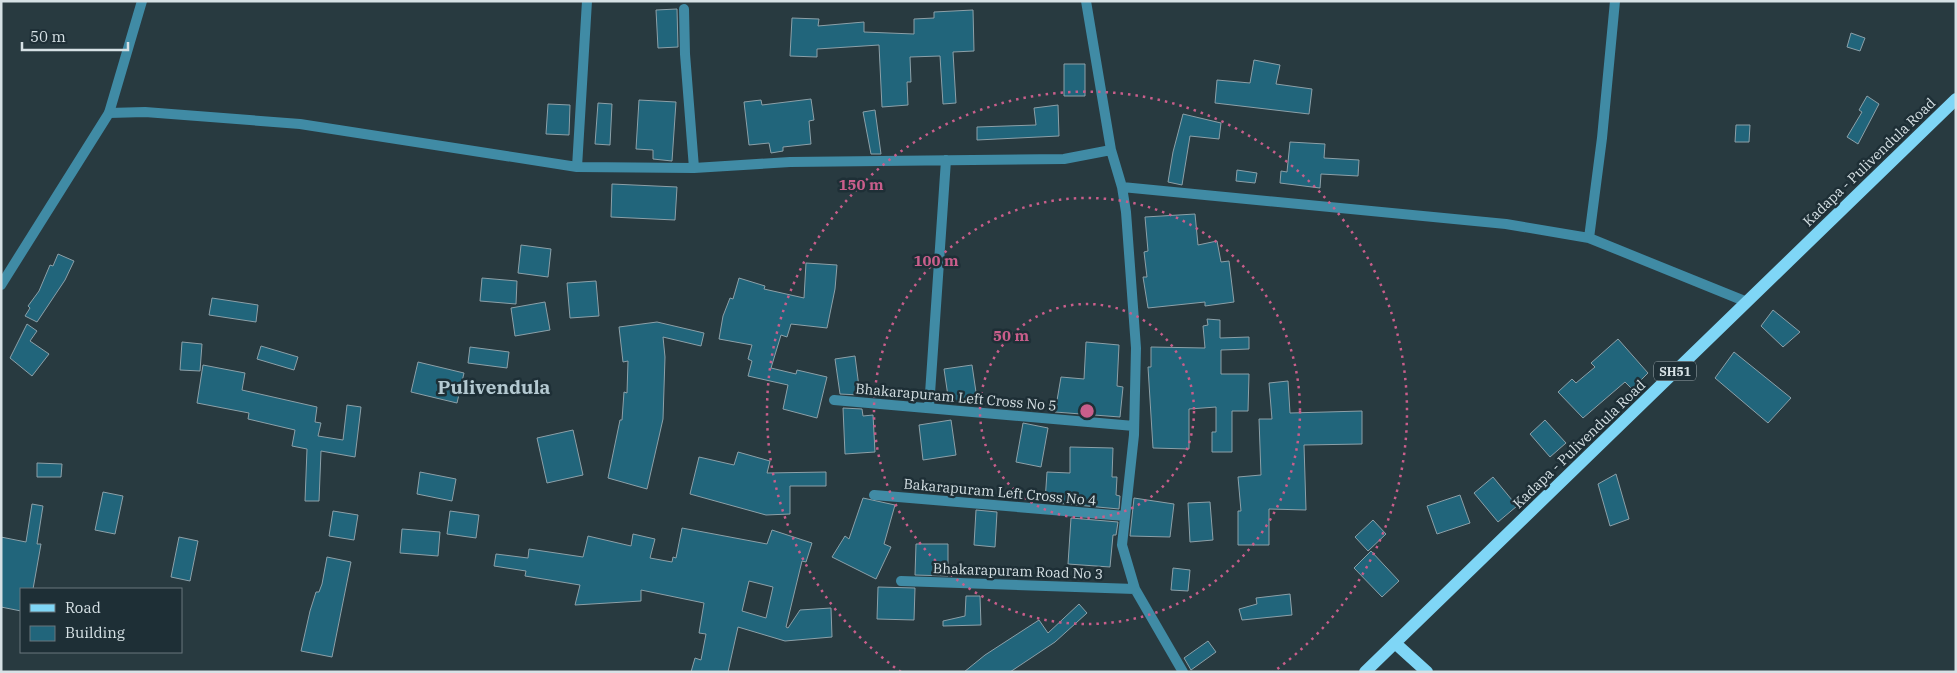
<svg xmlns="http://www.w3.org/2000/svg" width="1957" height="673" font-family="'IBM Plex Serif',serif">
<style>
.building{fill:#21657b;stroke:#8ca0a8;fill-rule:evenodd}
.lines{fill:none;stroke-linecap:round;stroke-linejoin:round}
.minor{stroke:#408ba5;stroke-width:10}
.tertiary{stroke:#408ba5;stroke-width:10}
.primary{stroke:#7fd6f6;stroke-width:12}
.ring{fill:none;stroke:#c95e8b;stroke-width:2.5;stroke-dasharray:2.5 5}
.labels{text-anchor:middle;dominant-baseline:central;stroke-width:5;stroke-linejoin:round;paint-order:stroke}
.shield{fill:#1e2f36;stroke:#9facb0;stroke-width:1}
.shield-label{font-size:12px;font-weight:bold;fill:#d6e1e5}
.street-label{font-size:14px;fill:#d6e1e5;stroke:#1e2f36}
.district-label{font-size:19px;font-weight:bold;fill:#b4c9d1;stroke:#1e2f36}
.centre{fill:#c95e8b;stroke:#1e2f36;stroke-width:2.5}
.ring-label{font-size:15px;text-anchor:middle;font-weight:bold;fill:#c95e8b;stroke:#1e2f36;stroke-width:5;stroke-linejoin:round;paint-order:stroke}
</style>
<rect width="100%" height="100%" fill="#283a40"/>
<!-- building -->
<path class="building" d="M677,9L678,47L658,48L656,10Z
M973,10L974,51L953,52L956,103L943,104L940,56L910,57L911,82H907L908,105L882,107L879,45L817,49V57L790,56L792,18L819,19L818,26L864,22V32L914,34V19L934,18V12Z
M1851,33L1865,38L1860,51L1847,47Z
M1254,60L1280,65L1276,84L1312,89L1309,114L1215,103L1217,80L1250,83Z
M1064,64H1085V96H1064Z
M1867,96L1879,104L1858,144L1847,137L1862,112L1859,110Z
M811,99L814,120L809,121L811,144L783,147V151L771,153L769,143L749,145L744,102L761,100L762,105Z
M639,100L676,102L672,161L653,159V150L636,149Z
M598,103L612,104L610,145L595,144Z
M548,104L570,105L569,135L546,134Z
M1058,105L1059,136L977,140V127L1036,125L1034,108Z
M875,110L881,154H871L863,112Z
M1183,114L1221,123L1219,139L1190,136L1182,185L1168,182L1173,152Z
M1736,125H1750L1749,142H1735Z
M1290,142L1325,144L1324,158L1359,160L1358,176L1321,174L1320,188L1280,183L1281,171L1287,172Z
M1237,170L1257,173L1255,183L1236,181Z
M612,184L677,187L675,220L611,217Z
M1195,214L1198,245L1217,241L1221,262L1229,261L1234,302L1205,306V302L1148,308L1143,277H1147L1144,252L1148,251L1145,217Z
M521,245L551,249L548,277L518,273Z
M58,254L74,261L65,280L37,322L25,316L30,308L28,306L39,291L50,265L53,266Z
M806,263L837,265L835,289L827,328L791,324L787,337L781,335L771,368L796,374L797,370L827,377L817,418L783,409L788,385L748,376L752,361L748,359L752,345L719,339L723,316L730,298L733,299L739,278L765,286L764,289L804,298Z
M482,278L517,281L516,304L480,301Z
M596,281L599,316L570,318L567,283Z
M212,298L258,305L256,322L209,315Z
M545,302L550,330L515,336L511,308Z
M1773,310L1800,332L1783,347L1761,326Z
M1207,319L1220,320V338L1249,337V349L1221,350V374H1249L1248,411H1232V452H1212V432H1216V407L1189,409V449L1153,448L1148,367H1151V347L1205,348L1203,326L1208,325Z
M657,322L704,333L701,346L663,337L665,357L663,419L647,489L608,478L620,420H622L624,392L627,393L628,361L623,362L619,327Z
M27,324L37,331L30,341L49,354L32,376L10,358Z
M1618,339L1648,373L1632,389L1625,382L1583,418L1558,392L1572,379L1576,383L1595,367L1591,363Z
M182,342L202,344L200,371L180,370Z
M1086,342L1119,345L1117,386L1123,387L1120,417L1055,412L1061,377L1084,379Z
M261,346L298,357L294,370L257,359Z
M470,347L509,352L507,368L468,363Z
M1734,352L1791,398L1768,423L1715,378Z
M855,356L860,395L840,394L835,359Z
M418,362L464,373L457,403L411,392Z
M203,365L245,373L242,390L317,407L315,422L321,423L318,436L343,440L347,405L361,407L355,457L321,451L319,501H305L307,449L292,446L295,430L248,419L249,413L197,403Z
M972,365L977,399L949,403L944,369Z
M1288,381L1290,413L1362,411V444L1304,445L1306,510L1269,509V545H1238V511H1241L1238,477L1261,475L1259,419H1272L1269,383Z
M843,408L862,409L863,416L873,415L875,452L845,454Z
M951,420L956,455L923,460L919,425Z
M1545,420L1566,443L1550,457L1530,434Z
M1023,423L1048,428L1041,467L1016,462Z
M573,430L583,475L547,483L537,438Z
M1070,447L1113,448L1112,477H1117L1116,495L1120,496L1119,509L1045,502L1047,472L1070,473Z
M738,452L770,461L767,473L826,472V486H790V514L766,515L690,494L699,457L734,465Z
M37,463L62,464L61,477H37Z
M420,472L456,479L452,501L417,494Z
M1616,474L1629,519L1610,526L1598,484Z
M1493,477L1517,506L1498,522L1474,493Z
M103,492L123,496L115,534L95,530Z
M1460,495L1470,523L1437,534L1427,506Z
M863,498L895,505L884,544L891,547L876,579L832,557L845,536L849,539Z
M1134,498L1174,504L1170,537L1130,536Z
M1210,502L1213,540L1190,542L1188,503Z
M32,504L43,506L37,544H41L33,589H21V611L1,607V537L26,542Z
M976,510L997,512L995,547L974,545Z
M333,511L358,515L354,540L329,536Z
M450,511L479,515L476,538L447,534Z
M1071,518L1118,522L1116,535H1113L1110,567L1068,564Z
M1373,520L1386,534L1368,551L1355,537Z
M682,528L767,544L772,530L812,543L806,562L802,561L786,627L788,628L800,610L831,608L832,637L785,641L738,627L728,672H691L695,658L701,660L706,634L699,633L704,603L641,590V601L575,605L580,585L525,576L526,571L494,566L496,554L528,558L529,549L583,557L588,536L631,546L633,534L655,539L650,558L672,562L673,557L676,558ZM749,581L773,587L766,618L742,611Z
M402,529L440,532L438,556L400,553Z
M179,537L198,541L190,581L171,577Z
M916,544H948V576L915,575Z
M1371,551L1399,581L1382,597L1354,568Z
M327,557L351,562L332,657L301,651L310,611L316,592H319L322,584Z
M1173,568L1190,570L1188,591L1171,590Z
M878,587L915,588L914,620L877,619Z
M1290,594L1292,615L1242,620L1239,609L1257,604L1256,598Z
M966,596H980L981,625L943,626V621L965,616Z
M1079,604L1087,613L1055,642L1010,672H964L985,655L1039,620L1048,633Z
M1208,641L1216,652L1191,670L1184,658Z"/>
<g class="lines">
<!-- minor -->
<path class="minor" d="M1086,1L1111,150L1122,187L1126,212L1136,348L1134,435L1122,545L1135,589L1183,672
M684,9L685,54L694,168
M109,113L145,112L300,124L577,167L694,168L790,162L1064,159L1111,150
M577,167L587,1
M1122,187L1506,224L1589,238L1747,302
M1589,238L1602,138L1615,1
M834,400L1134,426
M929,408L946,160
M874,495L1125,516
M901,581L1135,589"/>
<!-- tertiary -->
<path class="tertiary" d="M1,285L109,113L142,1"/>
<!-- primary -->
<path class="primary" d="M1395,643L1427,672
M1365,672L1956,99"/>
</g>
<!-- distance rings -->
<g class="ring">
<circle cx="1087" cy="411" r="107"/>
<circle cx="1087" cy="411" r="213"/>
<path d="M901 672A320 320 0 1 1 1273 672"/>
</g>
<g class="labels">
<!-- shield labels -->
<rect class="shield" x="1654" y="361.5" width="42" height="19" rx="4"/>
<g class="shield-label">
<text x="1675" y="371">SH51</text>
</g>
<!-- street labels -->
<g class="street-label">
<text transform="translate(1869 162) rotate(-44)">Kadapa - Pulivendula Road</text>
<text transform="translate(956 397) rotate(5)">Bhakarapuram Left Cross No 5</text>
<text transform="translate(1579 444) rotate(-44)">Kadapa - Pulivendula Road</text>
<text transform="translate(1000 492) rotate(5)">Bakarapuram Left Cross No 4</text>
<text transform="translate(1018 571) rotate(2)">Bhakarapuram Road No 3</text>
</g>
<!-- district labels -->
<g class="district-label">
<text x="494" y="387">Pulivendula</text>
</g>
</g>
<circle cx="1087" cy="411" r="8" class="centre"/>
<g class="ring-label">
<text x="861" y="190">150 m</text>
<text x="936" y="266">100 m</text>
<text x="1011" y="341">50 m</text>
</g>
<!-- border -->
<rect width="1957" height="673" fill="none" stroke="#d6e1e5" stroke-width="5"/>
<!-- legend -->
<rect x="20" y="588" width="162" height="65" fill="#1e2f36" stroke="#68767c"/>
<rect x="30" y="604" width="25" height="8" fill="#7fd6f6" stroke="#68767c"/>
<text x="65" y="613" font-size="15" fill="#d6e1e5">Road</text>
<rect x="30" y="626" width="25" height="15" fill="#21657b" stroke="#68767c"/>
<text x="65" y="638" font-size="15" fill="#d6e1e5">Building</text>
<!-- scale -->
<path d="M22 42v8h106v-8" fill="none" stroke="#d6e1e5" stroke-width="2.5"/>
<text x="30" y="42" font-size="15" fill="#d6e1e5" stroke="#1e2f36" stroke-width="4" paint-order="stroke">50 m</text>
</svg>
